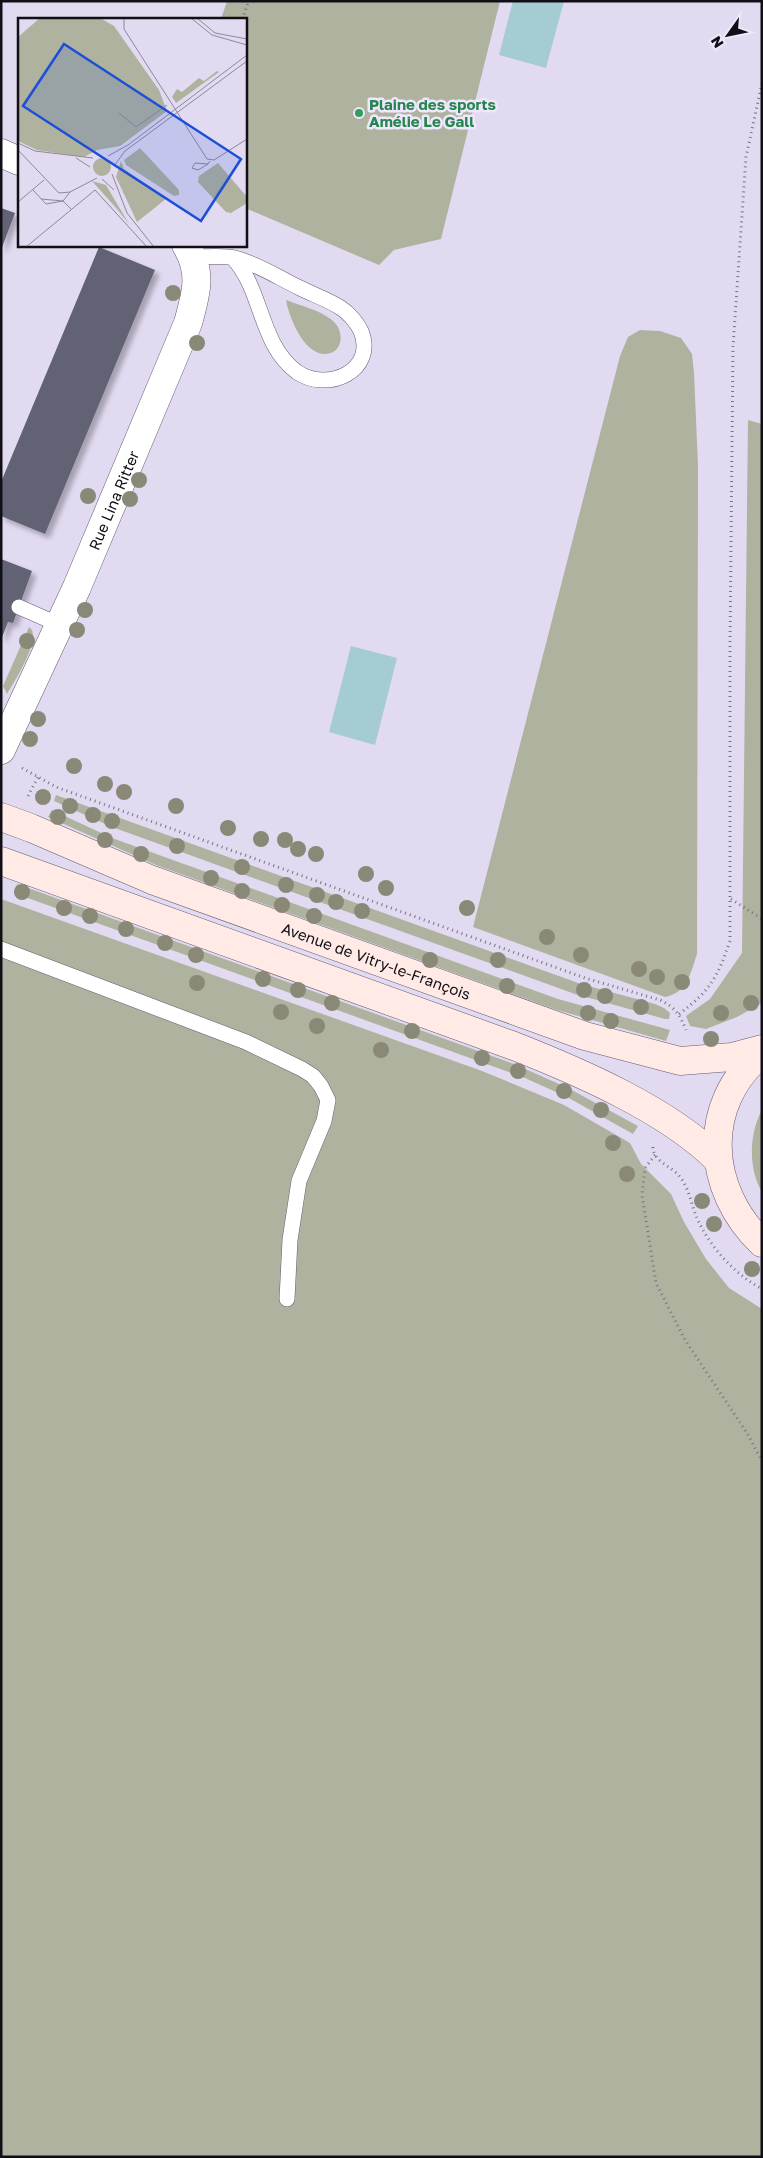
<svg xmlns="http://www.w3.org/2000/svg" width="763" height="2158" font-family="'Golos Text',sans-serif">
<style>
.green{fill:#afb29e}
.water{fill:#a5ccd2}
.building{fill:#626275;filter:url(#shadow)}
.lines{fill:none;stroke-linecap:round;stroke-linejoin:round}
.service-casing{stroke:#625c6f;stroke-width:16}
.minor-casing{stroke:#625c6f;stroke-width:29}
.secondary-casing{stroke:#625c6f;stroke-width:29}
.path{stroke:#797383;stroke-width:3;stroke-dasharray:1 4;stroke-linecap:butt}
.service{stroke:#fff;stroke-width:15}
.minor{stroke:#fff;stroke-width:28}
.secondary{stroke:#ffeae5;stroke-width:28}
.tree{fill:#8a8876}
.leisure-dot{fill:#2e9e5b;stroke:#efe7fe;stroke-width:2}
.labels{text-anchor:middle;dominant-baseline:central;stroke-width:5;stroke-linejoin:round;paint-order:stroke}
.leisure-label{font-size:15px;font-weight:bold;fill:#27864d;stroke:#efe7fe;text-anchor:start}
.street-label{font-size:15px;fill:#110e16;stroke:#efe7fe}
.inset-road{fill:none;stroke:#8e8899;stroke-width:1}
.view{fill:#1d4ed8;fill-opacity:0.15;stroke:#1d4ed8;stroke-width:2.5}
.inset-edge{fill:none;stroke:#110e16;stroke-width:2.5}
</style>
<defs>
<filter id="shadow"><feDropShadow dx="4.5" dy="4.5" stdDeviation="2.5" flood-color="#0004"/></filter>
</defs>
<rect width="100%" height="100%" fill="#e2daf1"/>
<!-- green -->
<path class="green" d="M227,1H500L441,239L394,250L379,265L245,208V19H221Z
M286,300C301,306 324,311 335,323C345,334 342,355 324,354C303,353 289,317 286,300Z
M640,330L660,331L681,338L692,354L694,373L698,466L697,954C690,974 688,992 665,997L473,927L620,356L628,337Z
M748,420L762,424V1003L737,1017L706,1029L690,1026L686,1016L710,999L742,953Z
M29,627L32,630C38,644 15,681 7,694L3,686Z
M56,795L581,984L655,1004L664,1008L670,1013L669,1019H665L575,994L112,827L54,801Z
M52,810L112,838L558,999L670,1030L666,1041L557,1010L156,865L48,817Z
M17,884L514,1064L568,1088L638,1126L633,1134L567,1097L525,1078L14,893Z
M1,899L482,1071L564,1105L630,1143L641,1164L671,1194L684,1222L706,1259L729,1288L762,1309V2157H1Z
M762,1110V1192C748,1169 749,1133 762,1110Z"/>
<!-- water -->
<path class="water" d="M513,1H564L546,68L499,55Z
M351,646L397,658L375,745L329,732Z"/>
<!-- building -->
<path class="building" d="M1,208L15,213L1,250Z
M99,247L155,270L45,534L1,516V482Z
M1,559L32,571L13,623L8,622L1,640Z"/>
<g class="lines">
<!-- service casing -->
<g class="service-casing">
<path id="service" d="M193,257C206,257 223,255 235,258C258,264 279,278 300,288C314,295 329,300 341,308C349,313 357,323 361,331C377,371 327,393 297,372C259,344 263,290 233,258
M19,607L60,625
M1,949L246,1042L302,1069L313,1076L321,1086L328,1100L324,1121L299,1181L290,1240L287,1299"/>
</g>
<!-- minor casing -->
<g class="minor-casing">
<g id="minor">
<path d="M1,153L19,161"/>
<path id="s1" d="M1,750L77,587L188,323C196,294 203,273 186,245"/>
</g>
</g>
<!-- secondary casing -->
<g class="secondary-casing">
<g id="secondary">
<path id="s2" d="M1,817L31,828L152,880L585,1036L680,1061L732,1057L762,1049"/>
<path d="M1,861L514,1046C580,1072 668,1110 718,1160"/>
<path d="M762,1053C700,1104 706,1190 762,1243"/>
</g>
</g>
<!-- path -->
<path class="path" d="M242,19L249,1
M22,768L56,787L585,978L660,1000C675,1007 680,1015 686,1030
M28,796L38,777
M731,899L762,919
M679,1014C711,990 717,978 730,941V646L733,347L746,157L762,83
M653,1147C653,1162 672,1166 680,1177C689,1188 691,1203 696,1216C709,1246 733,1273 762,1289
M655,1155L645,1168L642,1195L656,1283L685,1340L747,1433L762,1461"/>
<!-- service -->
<use href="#service" class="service"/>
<!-- minor -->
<use href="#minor" class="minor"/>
<!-- secondary -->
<use href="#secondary" class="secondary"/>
</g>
<!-- trees -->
<g class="tree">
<circle cx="173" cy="293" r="8"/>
<circle cx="197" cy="343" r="8"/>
<circle cx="139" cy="480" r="8"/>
<circle cx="88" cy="496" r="8"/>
<circle cx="130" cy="499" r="8"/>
<circle cx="85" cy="610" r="8"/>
<circle cx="77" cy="630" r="8"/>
<circle cx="27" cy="641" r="8"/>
<circle cx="38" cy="719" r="8"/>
<circle cx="30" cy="739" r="8"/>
<circle cx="74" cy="766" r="8"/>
<circle cx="105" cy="784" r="8"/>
<circle cx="124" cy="792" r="8"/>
<circle cx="43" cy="797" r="8"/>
<circle cx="70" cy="806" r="8"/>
<circle cx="176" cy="806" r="8"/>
<circle cx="93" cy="815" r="8"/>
<circle cx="58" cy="817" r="8"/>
<circle cx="112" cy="821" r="8"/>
<circle cx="228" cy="828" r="8"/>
<circle cx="261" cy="839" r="8"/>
<circle cx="105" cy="840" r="8"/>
<circle cx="285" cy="840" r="8"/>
<circle cx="177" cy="846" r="8"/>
<circle cx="298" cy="849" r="8"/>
<circle cx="141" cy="854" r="8"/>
<circle cx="316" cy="854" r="8"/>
<circle cx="242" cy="867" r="8"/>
<circle cx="366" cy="874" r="8"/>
<circle cx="211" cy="878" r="8"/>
<circle cx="286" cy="885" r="8"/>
<circle cx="386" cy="888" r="8"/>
<circle cx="242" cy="891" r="8"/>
<circle cx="22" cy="892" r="8"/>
<circle cx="317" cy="895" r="8"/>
<circle cx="336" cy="902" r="8"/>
<circle cx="282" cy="905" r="8"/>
<circle cx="64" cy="908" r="8"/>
<circle cx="467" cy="908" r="8"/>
<circle cx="362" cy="911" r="8"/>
<circle cx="90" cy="916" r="8"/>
<circle cx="314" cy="916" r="8"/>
<circle cx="126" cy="929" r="8"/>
<circle cx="547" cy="937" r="8"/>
<circle cx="165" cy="943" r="8"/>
<circle cx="196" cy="955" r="8"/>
<circle cx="581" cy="955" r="8"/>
<circle cx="430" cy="960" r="8"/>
<circle cx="498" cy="960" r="8"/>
<circle cx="639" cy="969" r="8"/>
<circle cx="657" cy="977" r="8"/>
<circle cx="263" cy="979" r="8"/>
<circle cx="682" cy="982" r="8"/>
<circle cx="197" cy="983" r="8"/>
<circle cx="507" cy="986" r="8"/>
<circle cx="298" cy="990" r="8"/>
<circle cx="584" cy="990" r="8"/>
<circle cx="605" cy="996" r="8"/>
<circle cx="332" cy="1003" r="8"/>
<circle cx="751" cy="1003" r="8"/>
<circle cx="641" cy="1007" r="8"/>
<circle cx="281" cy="1012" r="8"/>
<circle cx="588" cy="1013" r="8"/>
<circle cx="721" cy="1013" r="8"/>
<circle cx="611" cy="1021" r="8"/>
<circle cx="317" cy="1026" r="8"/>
<circle cx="412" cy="1031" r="8"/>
<circle cx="711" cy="1039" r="8"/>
<circle cx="381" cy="1050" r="8"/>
<circle cx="482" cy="1058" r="8"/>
<circle cx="518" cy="1071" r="8"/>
<circle cx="564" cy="1091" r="8"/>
<circle cx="601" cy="1110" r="8"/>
<circle cx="613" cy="1143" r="8"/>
<circle cx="627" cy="1174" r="8"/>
<circle cx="702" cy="1201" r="8"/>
<circle cx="714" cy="1224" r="8"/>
<circle cx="752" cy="1269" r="8"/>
</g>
<!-- markers -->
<circle class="leisure-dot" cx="359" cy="113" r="5"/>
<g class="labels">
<!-- leisure labels -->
<g class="leisure-label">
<text x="369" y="104">Plaine des sports<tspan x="369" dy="17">Amélie Le Gall</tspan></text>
</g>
<!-- street labels -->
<g class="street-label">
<text stroke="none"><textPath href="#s1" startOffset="274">Rue Lina Ritter</textPath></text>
<text stroke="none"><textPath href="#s2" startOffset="402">Avenue de Vitry-le-François</textPath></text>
</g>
</g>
<!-- overview -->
<g transform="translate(18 18)">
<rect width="229" height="229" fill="#e2daf1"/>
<path d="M22,0H82L96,8L141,72L149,93L102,128L79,132L66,139L19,132L0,123V19ZM199,53L201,54L158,85L154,79L159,71L164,74L181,60L186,63ZM122,130L161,172V177L156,178L108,147L106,142ZM75 149a9 9 0 1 1 18 0a9 9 0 1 1-18 0ZM103,143L106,151L149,180L119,204L98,159ZM200,145L229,179V185L213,195L208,194L180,164L181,158ZM74,163L88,167L111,206L99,191Z" fill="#afb29e"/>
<path class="inset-road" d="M106,0V11L189,141L196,142L229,121M173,0L194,17L229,27M179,0L197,15L229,21M101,95L118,109L149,87M0,125L17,133L75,140M0,132L41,175L52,174L79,160M90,138L110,127L229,37M58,140L72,149M190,146L177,145L174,150L180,152L190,146L192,143M96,148L107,133L229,43M94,156L109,195L136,229M84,161L96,172M15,172L28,186L45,183M52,174L45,183L53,191M23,181L45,183M0,184L26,162M8,229L77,172L129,229"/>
<path class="view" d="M46,26L223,141L183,203L5,88Z"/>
<rect width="229" height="229" class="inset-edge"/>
</g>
<!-- border -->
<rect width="763" height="2158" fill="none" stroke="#110e16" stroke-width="5"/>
<!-- north arrow -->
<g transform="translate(728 35) rotate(237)" stroke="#efe7fe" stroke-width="4" paint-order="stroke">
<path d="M0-4L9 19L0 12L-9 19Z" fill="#110e16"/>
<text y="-8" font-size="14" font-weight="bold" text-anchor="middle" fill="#110e16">N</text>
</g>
</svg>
